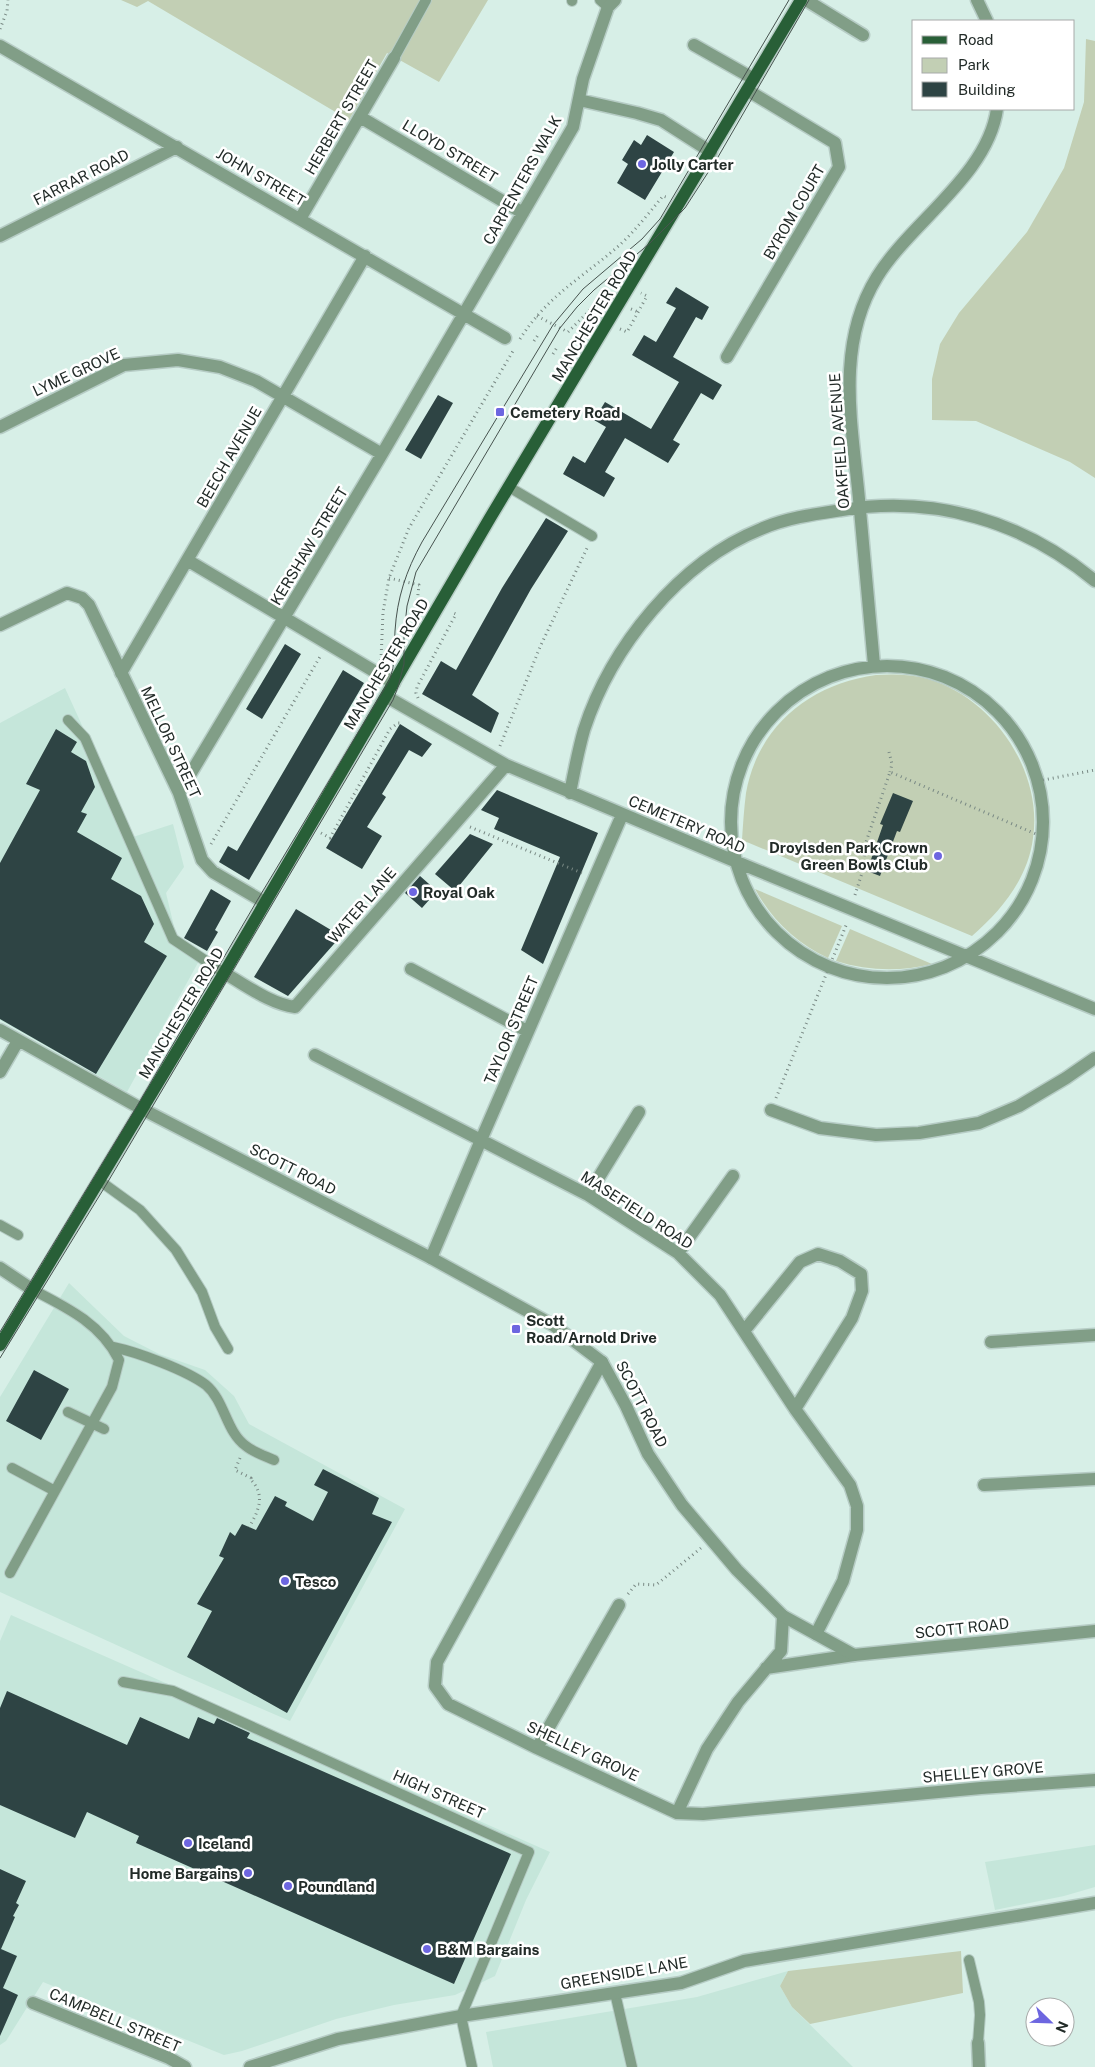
<svg xmlns="http://www.w3.org/2000/svg" width="1095" height="2067" font-family="'Public Sans',sans-serif">
<style>
.built{fill:#c5e6da}
.green{fill:#c2cfb4}
.building{fill:#2e4444}
.lines{fill:none;stroke-linecap:round;stroke-linejoin:round}
.service-casing{stroke:#b6ccc5;stroke-width:12}
.minor-casing{stroke:#b6ccc5;stroke-width:15}
.tertiary-casing{stroke:#b6ccc5;stroke-width:15}
.primary-casing{stroke:#b6ccc5;stroke-width:15}
.path{stroke:#798984;stroke-width:3;stroke-dasharray:1 4;stroke-linecap:butt}
.service{stroke:#819e87;stroke-width:10}
.minor{stroke:#819e87;stroke-width:12}
.tertiary{stroke:#819e87;stroke-width:12}
.primary{stroke:#285f37;stroke-width:12}
.tram{stroke:#47534f;stroke-width:1}
.poi-dot{fill:#6d66e0;stroke:#fff;stroke-width:2}
.labels{text-anchor:middle;dominant-baseline:central;stroke-width:5;stroke-linejoin:round;paint-order:stroke}
.street-label{font-size:15px;fill:#222b28;stroke:#fff}
.poi-label{font-size:15px;font-weight:bold;fill:#222b28;stroke:#fff;text-anchor:start}
</style>
<rect width="100%" height="100%" fill="#d7efe7"/>
<!-- built -->
<path class="built" d="M65,688L133,837L173,824L184,867L166,893L177,939L200,959L127,1092L0,1020V723Z
M69,1283L124,1336L159,1354L205,1370L234,1396L249,1424L405,1509L290,1721L178,1673L0,1592V1397Z
M11,1615L550,1852L526,1900L495,1976L455,1995L394,2005L336,2019L242,2051L224,2055L43,1982L6,2041L0,2045V1641Z
M1095,1845V1887L1064,1896L995,1910L985,1862Z
M788,1971L780,1986L792,2007L853,2067H493L486,2032L697,1997Z"/>
<!-- green -->
<path class="green" d="M121,0H488L439,82L387,53L349,120L148,1L137,7Z
M1086,39L1095,41V478L1070,462L976,421L932,420V379L940,344L959,313L1027,232L1064,168L1084,102Z
M876,675C893,674 911,674 928,679C993,698 1043,771 1033,838C1028,878 1002,910 972,936L742,840C743,824 744,809 746,793C758,726 810,684 876,675Z
M755,889L842,926L828,958C797,944 771,919 755,889Z
M850,929L932,964C900,972 868,971 836,961Z
M961,1951L963,1993L810,2024L792,2007L780,1986L788,1971Z"/>
<!-- building -->
<path class="building" d="M647,135L674,152L645,200L617,183L628,164L622,160L634,140L641,145Z
M676,287L709,307L702,320L696,317L673,357L722,385L713,400L701,393L673,440L680,444L668,463L625,438L605,472L615,478L604,497L563,474L573,456L585,463L606,427L594,420L605,402L651,429L679,382L632,355L644,335L656,342L676,308L666,303Z
M438,395L453,403L421,459L405,450Z
M546,518L568,531L531,589L472,695L499,713L491,733L422,694L441,661L456,670L502,588Z
M285,644L301,654L262,719L246,709Z
M343,670L364,683L249,880L219,862L228,846L237,851Z
M400,724L432,744L422,757L409,750L382,794L386,797L367,827L382,836L362,869L326,848Z
M56,729L77,742L71,752L86,761L95,787L81,812L87,814L77,832L122,858L111,879L141,896L154,924L144,942L167,956L96,1074L0,1019V863L40,790L26,784Z
M497,790L598,833L543,964L521,950L560,857L494,829L499,818L481,810Z
M893,793L913,801L900,832L897,831L880,876L867,871L883,825L880,824Z
M470,834L493,844L455,891L435,874Z
M420,876L437,891L422,908L405,893Z
M211,889L231,901L215,930L218,932L207,951L184,938Z
M296,909L341,936L288,996L254,977Z
M34,1370L69,1389L41,1440L6,1421Z
M323,1469L379,1498L372,1514L392,1522L287,1713L187,1657L212,1611L197,1604L224,1558L219,1556L230,1532L235,1536L242,1524L256,1530L275,1496L287,1502L285,1506L313,1521L328,1492L314,1485Z
M7,1691L127,1745L140,1717L189,1739L198,1717L214,1724L217,1718L250,1733L247,1738L511,1854L454,1984L136,1843L139,1836L87,1812L75,1838L0,1805V1708Z
M0,1869L26,1881L16,1903L19,1905L13,1916L15,1917L1,1949L17,1956L3,1988L18,1995L0,2036Z"/>
<g class="lines">
<!-- service casing -->
<g class="service-casing">
<path id="service" d="M600,0L608,7
M572,1V0
M394,58L426,0
M509,487L592,536
M68,720L85,738L173,939L224,973
M100,1181L140,1210L176,1250L202,1292L215,1327L228,1349
M0,1225L18,1235
M113,1347C137,1352 186,1370 206,1385C225,1401 226,1432 246,1446C253,1452 265,1456 274,1460
M68,1412L104,1429
M12,1468L55,1491
M10,1573L112,1387L119,1360C101,1324 68,1308 33,1290
M123,1682L173,1691L529,1852L461,2016L472,2067
M969,1960L979,2002L980,2015L978,2043
M615,1993L632,2067"/>
</g>
<!-- minor casing -->
<g class="minor-casing">
<path id="minor" d="M806,0L863,35
M977,0L987,21
M694,45L754,79
M0,46L505,338
M579,100L637,113L661,120L711,152
M360,117L523,213
M300,219L394,58
M0,236L177,147
M727,357L839,167L835,143L747,90
M0,427L124,365L178,360L220,367L256,381L382,454
M187,560L394,683
M0,625L67,593L82,598L89,605L179,793L202,860L213,872L264,902
M874,665C869,610 864,554 859,499C852,424 835,345 877,277C910,223 988,175 997,109
M731 822a156 156 0 1 1 312 0a156 156 0 1 1-312 0Z
M121,673L365,256
M387,697L506,765L732,860L1095,1009
M179,793L382,454L573,127L583,79L608,7L615,0
M570,793C574,772 578,751 584,730C611,647 679,562 761,529C786,518 815,514 842,510C935,495 1023,521 1095,581
M411,969L527,1031
M224,973C246,985 270,1004 295,1007L506,765
M0,1030L142,1109
M315,1055L588,1195L678,1253L720,1295L795,1409L850,1485L857,1506V1530L843,1581L816,1634
M0,1072L18,1041
M771,1110L820,1128L876,1135L919,1133L979,1123L1019,1106L1066,1078L1095,1058
M588,1195L639,1112
M678,1253L733,1176
M431,1258L481,1140L622,815
M0,1268L33,1290
M744,1331L800,1262L818,1254L840,1261L861,1274L862,1291L852,1318L795,1409
M991,1342L1095,1335
M602,1362L437,1662L435,1686L448,1704L537,1748L677,1813L703,1814L981,1788L1095,1780
M984,1485L1095,1479
M766,1668L854,1655
M537,1748L619,1605
M677,1813L707,1749L738,1702L781,1651L783,1616
M33,2003L169,2058L185,2067
M978,2043L979,2067
M250,2067L338,2039L461,2016L681,1983L744,1961L1095,1903"/>
</g>
<!-- tertiary casing -->
<g class="tertiary-casing">
<path id="tertiary" d="M142,1109L431,1258L553,1325L602,1362L626,1406L648,1454L682,1505L737,1570L783,1616L854,1655L1095,1631"/>
</g>
<!-- primary casing -->
<g class="primary-casing">
<path id="primary" d="M0,1345L224,973L490,518L801,0"/>
</g>
<!-- path -->
<path class="path" d="M0,29L7,11L8,0
M631,309L638,312
M537,316L568,332L594,306L600,308
M620,329L627,332L647,296L641,293
M520,339C545,299 578,280 614,250C632,235 648,214 663,196L666,197
M534,341L538,335
M553,354L558,346
M389,578L419,585L417,603L418,611
M381,660L383,612L389,578L409,528L513,351
M368,697V683
M418,698L416,693L417,687L456,614L451,612
M500,746L540,647L587,548
M889,752L892,764L890,772
M1038,781L1095,770
M470,827L582,873
M321,833L330,838L390,729L398,723H402
M211,844L321,655
M855,895L862,873L866,842L890,772L1043,837
M776,1098L847,923
M240,1458L235,1470L251,1478L250,1479C266,1494 259,1511 249,1527
M628,1594L636,1584L656,1585L701,1548"/>
<!-- service -->
<use href="#service" class="service"/>
<!-- minor -->
<use href="#minor" class="minor"/>
<!-- tertiary -->
<use href="#tertiary" class="tertiary"/>
<!-- primary -->
<use href="#primary" class="primary"/>
<!-- tram -->
<path class="tram" d="M0,1332L137,1106L258,899L389,681C396,664 394,648 395,631C397,598 406,571 422,542L553,325L583,289L642,239L660,219L789,0
M0,1358L106,1185L393,700L398,687L404,664V635L407,606L416,572L560,328L577,307L594,290L649,244L685,208L718,157L809,0"/>
</g>
<!-- markers -->
<g class="poi-dot">
<circle cx="642" cy="164" r="5"/>
<rect x="495" y="407" width="10" height="10" rx="2.5"/>
<circle cx="938" cy="856" r="5"/>
<circle cx="413" cy="892" r="5"/>
<rect x="511" y="1324" width="10" height="10" rx="2.5"/>
<circle cx="285" cy="1581" r="5"/>
<circle cx="188" cy="1843" r="5"/>
<circle cx="248" cy="1873" r="5"/>
<circle cx="288" cy="1886" r="5"/>
<circle cx="427" cy="1949" r="5"/>
</g>
<g class="labels">
<!-- street labels -->
<g class="street-label">
<text transform="translate(341 117) rotate(-60)">HERBERT STREET</text>
<text transform="translate(450 151) rotate(31)">LLOYD STREET</text>
<text transform="translate(81 177) rotate(-27)">FARRAR ROAD</text>
<text transform="translate(261 177) rotate(30)">JOHN STREET</text>
<text transform="translate(522 180) rotate(-61)">CARPENTERS WALK</text>
<text transform="translate(794 212) rotate(-60)">BYROM COURT</text>
<text transform="translate(594 316) rotate(-59)">MANCHESTER ROAD</text>
<text transform="translate(76 372) rotate(-25)">LYME GROVE</text>
<text transform="translate(839 441) rotate(-94)">OAKFIELD AVENUE</text>
<text transform="translate(229 457) rotate(-60)">BEECH AVENUE</text>
<text transform="translate(309 546) rotate(-59)">KERSHAW STREET</text>
<text transform="translate(386 664) rotate(-59)">MANCHESTER ROAD</text>
<text transform="translate(171 742) rotate(65)">MELLOR STREET</text>
<text transform="translate(687 824) rotate(23)">CEMETERY ROAD</text>
<text transform="translate(362 905) rotate(-49)">WATER LANE</text>
<text transform="translate(181 1013) rotate(-59)">MANCHESTER ROAD</text>
<text transform="translate(511 1030) rotate(-67)">TAYLOR STREET</text>
<text transform="translate(293 1169) rotate(27)">SCOTT ROAD</text>
<text transform="translate(637 1210) rotate(33)">MASEFIELD ROAD</text>
<text transform="translate(642 1404) rotate(63)">SCOTT ROAD</text>
<text transform="translate(962 1628) rotate(-6)">SCOTT ROAD</text>
<text transform="translate(583 1751) rotate(25)">SHELLEY GROVE</text>
<text transform="translate(983 1772) rotate(-5)">SHELLEY GROVE</text>
<text transform="translate(439 1794) rotate(24)">HIGH STREET</text>
<text transform="translate(624 1973) rotate(-10)">GREENSIDE LANE</text>
<text transform="translate(115 2020) rotate(23)">CAMPBELL STREET</text>
</g>
<!-- poi labels -->
<g class="poi-label">
<text x="652" y="164">Jolly Carter</text>
<text x="510" y="412">Cemetery Road</text>
<text x="928" y="847" text-anchor="end">Droylsden Park Crown<tspan x="928" dy="17">Green Bowls Club</tspan></text>
<text x="423" y="892">Royal Oak</text>
<text x="526" y="1320">Scott<tspan x="526" dy="17">Road/Arnold Drive</tspan></text>
<text x="295" y="1581">Tesco</text>
<text x="198" y="1843">Iceland</text>
<text x="238" y="1873" text-anchor="end">Home Bargains</text>
<text x="298" y="1886">Poundland</text>
<text x="437" y="1949">B&amp;M Bargains</text>
</g>
</g>
<!-- legend -->
<rect x="912" y="20" width="162" height="90" fill="#ffffff" stroke="#a7aaa9"/>
<rect x="922" y="36" width="25" height="8" fill="#285f37" stroke="#a7aaa9"/>
<text x="958" y="45" font-size="15" fill="#222b28">Road</text>
<rect x="922" y="58" width="25" height="15" fill="#c2cfb4" stroke="#a7aaa9"/>
<text x="958" y="70" font-size="15" fill="#222b28">Park</text>
<rect x="922" y="82" width="25" height="15" fill="#2e4444" stroke="#a7aaa9"/>
<text x="958" y="95" font-size="15" fill="#222b28">Building</text>
<!-- north arrow -->
<g transform="translate(1050 2022) rotate(113)"><circle r="24" fill="#ffffff" stroke="#a7aaa9"/>
<path d="M0-4L9 19L0 12L-9 19Z" fill="#6d66e0"/>
<text y="-8" font-size="14" font-weight="bold" text-anchor="middle" fill="#222b28">N</text>
</g>
</svg>
